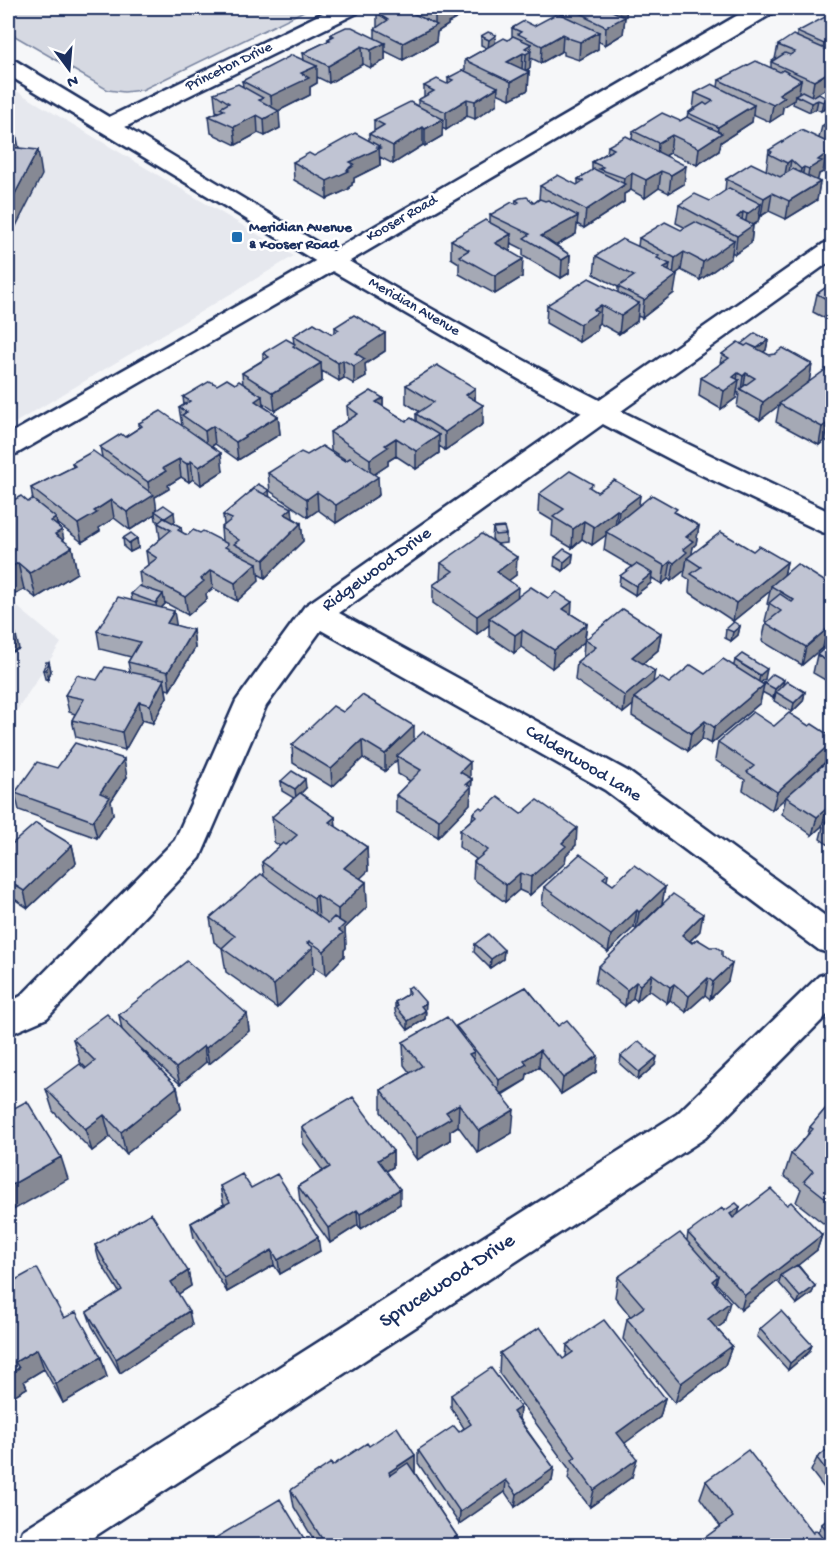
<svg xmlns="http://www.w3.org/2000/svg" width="840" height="1553" font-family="'Gochi Hand',sans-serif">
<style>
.built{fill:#e6e8ee}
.green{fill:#d6d9e2;stroke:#7884a0;stroke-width:1.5}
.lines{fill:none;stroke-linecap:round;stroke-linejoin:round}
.minor-casing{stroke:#1b2f5e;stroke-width:5}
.tertiary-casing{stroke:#1b2f5e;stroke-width:5}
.secondary-casing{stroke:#1b2f5e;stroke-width:5}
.minor{fill:#fff;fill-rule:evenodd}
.tertiary{fill:#fff;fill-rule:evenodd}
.secondary{fill:#fff;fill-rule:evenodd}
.wall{fill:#a5a9b5;stroke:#1b2f5e;stroke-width:1.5}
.shaded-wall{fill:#868994;stroke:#1b2f5e;stroke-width:1.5}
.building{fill:#c0c4d3;stroke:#1b2f5e;stroke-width:1.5}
.poi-dot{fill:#1f6fb2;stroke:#fff;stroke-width:2}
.labels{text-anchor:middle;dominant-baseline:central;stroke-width:5;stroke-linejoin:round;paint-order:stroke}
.far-street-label{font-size:15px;fill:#1b2f5e;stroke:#fff}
.far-poi-label{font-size:15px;font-weight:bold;fill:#1b2f5e;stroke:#fff;text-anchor:start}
.street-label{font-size:18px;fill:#1b2f5e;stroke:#fff}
.near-street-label{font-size:21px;fill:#1b2f5e;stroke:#fff}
</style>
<rect width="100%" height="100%" fill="#f6f7f9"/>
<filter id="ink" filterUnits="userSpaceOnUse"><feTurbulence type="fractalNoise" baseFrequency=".0167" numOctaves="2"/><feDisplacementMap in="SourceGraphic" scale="12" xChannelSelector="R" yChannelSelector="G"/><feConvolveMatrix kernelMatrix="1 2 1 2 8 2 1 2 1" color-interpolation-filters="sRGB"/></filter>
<g filter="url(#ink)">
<!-- built -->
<path class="built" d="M8,86L294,256L8,427Z
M8,599L61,643L8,724Z"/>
<!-- green -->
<path class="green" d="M8,8H310L142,90L124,92L108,90L8,32Z"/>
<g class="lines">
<!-- minor casing -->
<g class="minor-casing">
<path id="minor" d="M333,8H360L357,13L117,131L109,133L101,131L97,126L101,121Z
M832,241V260L339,613L629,772L832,921V954L819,950L605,790L321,630L266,706L200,858L47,1018L8,1035V1003L21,996L175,840L236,701L305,606L823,244Z
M832,972V1010L705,1138L80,1546H17L23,1530L677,1114L819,976Z"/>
</g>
<!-- tertiary casing -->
<g class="tertiary-casing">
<path id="tertiary" d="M750,8H776L773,13L304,288L18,453L8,456V435L286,278Z"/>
</g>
<!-- secondary casing -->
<g class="secondary-casing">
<path id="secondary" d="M8,59L16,61C194,168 371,279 555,377C646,425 739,469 832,513V535L822,532L685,467L534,388L322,265L8,75Z"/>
</g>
<!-- minor -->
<use href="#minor" class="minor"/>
<!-- tertiary -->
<use href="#tertiary" class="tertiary"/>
<!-- secondary -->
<use href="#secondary" class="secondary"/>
</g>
<!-- wall -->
<path class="wall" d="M388,8H476L448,23V25L437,32L436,42L403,60L385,51V60L371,68L363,64L329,83L317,77V83L310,87V95L278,111L280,128L265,136L258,133L236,145L211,133L209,116L218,112L216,111L214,93L243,86L242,81L304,60L303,53L328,41V39L331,37V34L375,38V29L377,27V13Z
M564,8H627L626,16L625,17L623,34L605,45L598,41V49L579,60L564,55V52L562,51L541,63L531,58L530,68L526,71L529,72L528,90L510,99L497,93V104L475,119L467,116L446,130L442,128V136L425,146L423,145L393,164L380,157V165L354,178V182L352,183V185L349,187V189L327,199L294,180L293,162L369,140V134L374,131V120L418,106V100L424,97V86L447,84L448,83V78L465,71V60L487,48L481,45V36L495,43L508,40L512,37V28L534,26L564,16Z
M832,20L814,97L828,99L827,108L821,111L816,109L810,112L793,104L794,100L783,107L782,114L770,122L753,114L752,122L721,142L719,151L697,165L670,153L665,156L684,184L669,193L659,188L645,198L631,190L624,194V202L584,228L577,224L576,234L556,245L570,255L569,273L561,278L523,256V249L511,243L510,252L522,277L495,294L459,274V263L451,258V240L490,222V215L515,204L516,200L534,203L539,199L540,186L577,185L578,184V179L592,171V162L607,153L608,146L632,139L633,131L680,121L687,117L688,113L693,109L695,93L718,87L719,80L771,68V62L775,59L778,45L797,37V32Z
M832,119V177L823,172L819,174L818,179L816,180L820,182L817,200L786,219L769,211L761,216L760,215L758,222L753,225L751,243L735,254L732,252L731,258L700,280L681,270L675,274L674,293L642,318L638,316L637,321L619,334L599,323L597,325V330L579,342L546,323L547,305L618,293V287L594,274L596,256L638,246L639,238L681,230L686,228L676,223L679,205L710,201L725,191L726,179L766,171L769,150L819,138L822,126Z
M832,283V322L813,312L817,294Z
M335,327L385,333V351L365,364L366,377L354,384L344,378L339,381L322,371V381L275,411L263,403V406L278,416L280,434L238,460L215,444L212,446L223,471L201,485L193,479L189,482L181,477L168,485L169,489L155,497L156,509L175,521L173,523L181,527L182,533L188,535L200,533L222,541L221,528L224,525L223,515L250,493V491L269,497L293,518L301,523L303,541L265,578L258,574L259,581L237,601L213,588L206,594L207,599L188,615L164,602L165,604L161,608L176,626L193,630L195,648L170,690L166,689L167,697L153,723L142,720L125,750L76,737L72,720L75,714L69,712L65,695L97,680L130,672L128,662L131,657L100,649L97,631L132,601L131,594L141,587L139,572L148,565L146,551L160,539L158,523L159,522L156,520L155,514L130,530L114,518L99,528L100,531L82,542L57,523L64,541L72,547L77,573L36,598L24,589L15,594L8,587V503L28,502L33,500L31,488L73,467L72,463L102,457L100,447L125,437L139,428V423L182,425L179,408L184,405L183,397L217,385L243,384L242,373L263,360V353L294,344L293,336L332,334L335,332Z
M768,340L766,350L763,352L769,355L812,364L809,382L832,371V445L825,440L819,445L776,422L779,405L760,420L737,407L739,393L737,392L736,398L721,409L699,396L701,378L720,364L722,354L741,344Z
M406,385L475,388V400L483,424L445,450L439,446V453L416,469L396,456L388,461V465L374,474L379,495L336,523L318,510L308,517L270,491L268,473L307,455L346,460L331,450L330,432L348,421L347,406L383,398V407L406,421H416V414L420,412L406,403Z
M593,490L597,492L640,495L638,506L677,513L699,526L696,544L693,547L691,555L753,551L787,562L784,575L832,586V684L813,673L817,655L824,648L823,647L802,665L762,641L766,623L767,622L765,621L769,605L767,604L770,591L733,621L689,592L690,580L684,576L686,563L685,570L671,581L668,579L662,584L652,578L651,583L635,595L619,585L620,576L633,567L604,550L606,535L592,545L582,539L572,548L552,536L553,521L538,512L539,494Z
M493,528L506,534V543L497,544L516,575L509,580L518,597L571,614L587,624L585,640L661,633L658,650L642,664L653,683H669L705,674L734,665L735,660L765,679L760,683L764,685V683L783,686L805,692L803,701L792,712L774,701L775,696L773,698L762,692L760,703L711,744L702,739L688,751L632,716L633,705L623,713L575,680L577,662L583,657L584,642L552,668L521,647L514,653L489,636V625L477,634L433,603V585L440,580L441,563L494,542L492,538Z
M123,538H137L138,548L130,552L124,547Z
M573,554L572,563L563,571L554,566L555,557Z
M740,626L738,635L731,641L725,638L726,629Z
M49,662L51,671L48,680L45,679L43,670Z
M343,712L414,740L472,779L470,804L438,837L396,812V795L410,781L398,774L397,760L385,771L363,758L332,787L293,763L292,745Z
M774,726H809L832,737V752L831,757L807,779L832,757V847L820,839L823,827L822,826L812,835L782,814L786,797L772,810L743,790L745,780L715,760L718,742Z
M57,768L127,777L111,801L113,814L97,838L19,810L15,793Z
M281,781L306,788L301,793L335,817L336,827L367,847L368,871L360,878L366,882L367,907L345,928L346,948L344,950V956L326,975L314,967V971L277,1008L226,972L222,948L214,942L210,918L264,876L262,862L280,846L274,842L272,817L294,798L282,791Z
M483,810L521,814L576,845L566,855L565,863L530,895L519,890L505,902L473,879L474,862L476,859L459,847L460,830L472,819L473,813Z
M8,839L13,843L72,845L76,863L28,908L8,895Z
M608,874L607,881L613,885L665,887L662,904L636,929L634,927L608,952L542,904L544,887Z
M700,931L690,941L722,956L728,981L710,999L705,995L686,1012L670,1000L667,1003L649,990L637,1001L633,998L625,1006L595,983L598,967Z
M475,944L504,950L503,959L490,968L474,952Z
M526,987L596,1072L561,1094L539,1067L527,1074L526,1080L502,1095L512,1133L478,1153L458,1126L450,1131V1140L417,1160L381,1112V1090L410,1073L404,1065L403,1042L456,1029V1026Z
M407,989L426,1012L425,1019L408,1030L396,1015L395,1010V1002L407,995Z
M247,1014L249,1031L209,1064L206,1062L180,1084L133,1041L177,1087L181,1109L126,1154L110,1137L92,1151L53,1111L46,1089L86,1068L80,1062L73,1039L122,1030L119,1015Z
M621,1056L655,1065L638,1080L620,1064Z
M832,1101V1230L796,1202L801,1189L784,1176L791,1154L807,1136L810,1127Z
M302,1127L393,1151V1167L386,1171L400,1204L361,1229L358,1225L330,1243L300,1201L298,1186L323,1171L303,1143Z
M220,1186L251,1188L320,1251L280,1274L274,1265L227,1292L194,1238L191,1223L224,1204L223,1201Z
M787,1205L822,1235L817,1250L798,1265L815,1286L812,1293L797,1304L779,1283L780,1279L741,1310L716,1283L715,1285L724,1323L716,1328L732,1346L725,1365L675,1403L623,1339L627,1319L631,1317L615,1297L618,1277L687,1240L688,1233L724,1211L740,1207L738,1214Z
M95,1245L188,1271L191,1286L178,1294L192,1325L120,1373L92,1326L87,1312L119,1292L99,1260Z
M8,1284L64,1318L107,1377L63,1403L44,1369L24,1381L27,1388L8,1399Z
M760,1329L812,1345L809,1352L788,1370L757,1336Z
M567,1345L665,1398L660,1417L624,1443L632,1477L590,1507L568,1479L570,1470L499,1373L500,1353L563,1359L566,1357Z
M451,1395L520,1407L519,1419L554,1468L552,1481L515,1507L505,1492L459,1524L418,1463V1450L459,1432L464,1428L451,1408Z
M369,1446L415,1455V1473L457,1536V1545H317L294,1507L291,1490Z
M832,1446V1498L811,1471L817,1458Z
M706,1481L813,1533L818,1532L822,1524L832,1516V1545H695L721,1527L700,1498Z"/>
<!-- shaded-wall -->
<path class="shaded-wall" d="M447,8H476L448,23V25L437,32L436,42L403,60V43L435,26V15Z
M615,8H627L626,16L625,17L623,34L605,45L606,27L610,10Z
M599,32L598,49L579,60L580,42Z
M563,34L562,51L541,63L542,46Z
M496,35L495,44L488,48L489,40Z
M832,38V53L821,61L824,44Z
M385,43V60L371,68V50Z
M531,44L530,68L525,71L526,54L525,48Z
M362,46L363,64L329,83L328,66Z
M523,53L522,70L507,62Z
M317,66V83L310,87V95L272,114L271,96L301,73Z
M832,70V85L811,98L814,81Z
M529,72L528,90L510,99L511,82Z
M801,80L798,97L795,95L794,100L783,107L782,114L770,122L773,105L779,94Z
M498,87L497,104L475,119V101Z
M467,99V116L446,130V112Z
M828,99L827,108L821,111L823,102Z
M818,100L816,109L810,112L811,103Z
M754,105L752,122L721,142L719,151L697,165L699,148L717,136L718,127Z
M279,111L280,128L265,136L264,119Z
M257,115L258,133L236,145L234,127Z
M443,119L442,136L425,146V129Z
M423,127V145L393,164V146Z
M16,133L21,158L9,147Z
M672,135L670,153L657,161L658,143Z
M379,146L380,165L354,178V182L352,183V185L349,187V189L327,199V181L350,162Z
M38,150L42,175L8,242V207Z
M826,154L823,172L819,174L818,179L806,187L809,169L818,160Z
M791,160L788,178L784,180L787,163Z
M686,166L684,184L669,193L671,175Z
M804,167L801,184L798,186L801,169Z
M661,171L659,188L645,198L646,180Z
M632,173L631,190L624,194V202L584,228L586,210L623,186L624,178Z
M820,182L817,200L786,219L789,201Z
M772,193L769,211L761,216L764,198Z
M761,204L758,222L753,225L751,243L735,254L737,236L744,231L747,214Z
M743,212L741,230L737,217Z
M578,216L576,234L546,251L541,236Z
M511,234L510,252L495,243Z
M734,240L731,258L700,280L703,262Z
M684,252L681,270L673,276L675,258Z
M570,255L569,273L561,278L562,260Z
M523,259L522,277L495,294V276Z
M670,264L667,282L663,268Z
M677,275L674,293L642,318L644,300Z
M639,303L637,321L619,334L621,316Z
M601,305L599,323L597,325V330L579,342L580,324L594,310Z
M385,333V351L365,364L366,377L354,384V366L355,353Z
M768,340L766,350L752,360L753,351Z
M343,360L344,378L339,381L338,363Z
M321,363L322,381L275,411L273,393Z
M812,364L809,382L760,420L763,402Z
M738,373L737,381L739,380L736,398L721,409L724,391L733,377Z
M746,373L743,391L741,390L743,376Z
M475,388V406L466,395Z
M262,396L264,414L255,401Z
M383,398V416L376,402Z
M483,405V424L445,450V432Z
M278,416L280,434L238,460L236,442Z
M829,422L825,440L819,445L822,427Z
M213,426L215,444L207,449L205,431Z
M439,435V453L416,469V451Z
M396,438V456L388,461V465L370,477V459L385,445Z
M221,453L223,471L201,485L199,467Z
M179,459L181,477L168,485L169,489L155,497L157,512L155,511V514L130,530L127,512L150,497L148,482L163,468Z
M191,461L193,479L189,482L187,464Z
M378,477L379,495L336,523V505Z
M269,490L270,499L261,497Z
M317,492L318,510L308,517L307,499Z
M640,495L638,513L617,529L619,511Z
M111,500L114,518L99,528L100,531L82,542L78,524L94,511Z
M292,508L294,527L285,514Z
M617,510L615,528L606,532V535L592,545L594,527Z
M174,512L175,521L166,527L165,518Z
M56,518L58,532L62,530L66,551L72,547L77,573L36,598L30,573L51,521Z
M584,521L582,539L572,548L573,529Z
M301,523L303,541L265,578L264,560Z
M699,526L696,544L693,547L691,559L687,558L685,570L671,581L674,563L686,537Z
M137,538L138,548L130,552L129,543Z
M573,554L572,563L563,571L564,562Z
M517,557L516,575L496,590L497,572Z
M671,561L668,579L662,584L665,566Z
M787,562L783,580L771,586L770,591L733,621L736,603Z
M18,563L24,589L15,594L9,568Z
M257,563L259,581L237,601L235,583Z
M211,570L213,588L206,594L207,599L188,615L185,597L201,579Z
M652,573L651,583L635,595L636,586Z
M518,587L517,605L489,618V625L477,634V616Z
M163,594L165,604L157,612L156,603Z
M572,602L571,620L563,609Z
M174,611L177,629L167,623Z
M587,624L584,642L552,668L554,650Z
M740,626L738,635L731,641L733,632Z
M827,629L823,647L802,665L806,647Z
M193,630L195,648L170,690L168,672Z
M522,630L521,647L514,653L515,635Z
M15,631L19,649L8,654V634Z
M832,632V647L828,650Z
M661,633L658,650L629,675L632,657Z
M49,662L51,671L48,680L46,670Z
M767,669L765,679L758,685L760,675Z
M655,671L652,689L634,698L633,705L623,713L625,696Z
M164,679L167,697L153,723L150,705Z
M784,680L782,690L776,692L775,696L773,698L775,689Z
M764,685L760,703L711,744L714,727Z
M805,692L803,701L792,712L794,703Z
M139,702L142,720L125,750L122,732Z
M705,721L702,739L688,751L691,733Z
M414,726V744L397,756V760L385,771V754Z
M362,740L363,758L332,787L331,769Z
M832,742V752L831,757L772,810L777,792Z
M124,759L127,777L111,801L113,814L97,838L93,821L100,793Z
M470,762V780L460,772Z
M305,779L306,788L296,798L295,789Z
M472,779L470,804L438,837L439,820Z
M827,808L822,826L812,835L817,817Z
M335,817L337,841L329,822Z
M577,828L576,845L566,855L565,863L530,895L531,877L562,843Z
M72,845L76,863L28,908L24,891Z
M367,847L368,871L346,892L344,868Z
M520,873L519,890L505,902L506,885Z
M366,882L367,907L345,928L346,948L344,950V956L326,975L324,951L339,936L338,909Z
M665,887L662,904L636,929L639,912Z
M317,895L319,919L316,922L314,898Z
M637,910L634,927L608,952L611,935Z
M703,914L700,931L678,952L682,935Z
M309,941L310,949L313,947L314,971L277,1008L274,985Z
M504,950L503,959L490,968L491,959Z
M732,964L728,981L710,999L713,982Z
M652,974L649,990L637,1001L640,985Z
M708,978L705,995L686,1012L689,996Z
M636,982L633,998L625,1006L627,990Z
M674,984L670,1000L667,1003L670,987Z
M426,1003L425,1019L408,1030V1021L421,1006Z
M247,1014L249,1031L209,1064L206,1048Z
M204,1046L206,1062L180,1084L176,1068Z
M540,1050L539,1067L527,1074L526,1080L498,1096L499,1080L524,1060Z
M474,1052L473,1074L469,1054Z
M598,1056L596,1072L561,1094L563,1078Z
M657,1057L655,1065L638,1080L639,1072Z
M177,1087L181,1109L126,1154L121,1132Z
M459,1104L458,1126L450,1131V1140L417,1160V1138L446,1112Z
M514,1110L512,1133L478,1153L479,1131Z
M104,1115L110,1137L92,1151L85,1129Z
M393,1151V1167L378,1176V1160Z
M61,1157L68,1179L8,1213V1187Z
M400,1189V1204L361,1229L360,1214Z
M740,1207L736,1222L730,1214Z
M357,1210L358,1225L330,1243L328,1228Z
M822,1235L817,1250L783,1277L781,1275L780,1279L741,1310L745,1295Z
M318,1237L320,1251L280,1274L278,1260Z
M272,1250L274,1265L227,1292L224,1278Z
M188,1271L191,1286L174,1297L171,1282Z
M718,1276L712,1297V1281Z
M815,1286L812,1293L797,1304L800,1297Z
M730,1302L724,1323L702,1339L708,1319Z
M189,1311L192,1325L120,1373L116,1359Z
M812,1345L809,1352L788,1370L790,1363Z
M732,1346L725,1365L675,1403L681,1383Z
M37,1349L44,1369L24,1381L27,1388L8,1399V1375L15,1362Z
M101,1357L107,1377L63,1403L56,1384Z
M665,1398L660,1417L613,1452L617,1433Z
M520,1407L519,1421L513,1412Z
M415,1455V1473L390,1490L389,1472Z
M637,1459L632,1477L590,1507L594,1490Z
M554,1468L552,1481L515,1507L517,1494Z
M506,1480L505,1492L459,1524L460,1512Z
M457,1536V1545H443Z"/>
<!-- building -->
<path class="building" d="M388,8H408L416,11L412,13L437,25L403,43L375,29L388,20L377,13Z
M419,8H449L435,15Z
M569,8H615L610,10L625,17L606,27L587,18L589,17Z
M558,13L599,32L580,42L565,37L567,36L563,34L542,46L518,34L521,32L512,28L524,21L534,26Z
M825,17L832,20V38L824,44L797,32Z
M346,27H352L385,43L371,50L362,46L328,66L303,53L330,40L328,39L334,36L331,34Z
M488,32L496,35L489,40L481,36Z
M793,35L832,52V70L814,81L771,62L785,53L790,55L795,52L778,45Z
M513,36L531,44L525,48L531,51L526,54L523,53L507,62L529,72L511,82L465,60L504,38L508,40Z
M292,55L317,66L301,73L309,78L271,96L242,81Z
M756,61L780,72L783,70L801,80L779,94L785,97L773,105L719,80Z
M463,70L498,87L475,101L467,99L446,112L418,100L434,91L424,86L437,79L447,84L453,80L448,78Z
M238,84L263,98L259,100L279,111L264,119L257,115L234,127L209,116L224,110L220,108L229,103L214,93Z
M712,84L754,105L718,127L688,113L704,103L707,105L713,101L695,93Z
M802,91L814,97L819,94L828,99L823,102L818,100L811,103L795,95Z
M410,102L443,119L425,129L423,127L393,146L369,134L384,125L374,120Z
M662,113L680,121L687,117L722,133L699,148L672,135L658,143L633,131Z
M832,119V132L822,126Z
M801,130L827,142L830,139L832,140V157L826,154L818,160L822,161L809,169L804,167L801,169L791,160L787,163L769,154L772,152L769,150Z
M8,133H16L9,147L38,150L8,207Z
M355,133L379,146L377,147L380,148L350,162L354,164L350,167H352L347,170L349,171L327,181L293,162L309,153L314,156Z
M626,136L686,166L671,175L661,171L646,180L632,173L624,178L599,169L603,167L592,162L614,149L608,146Z
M751,163L780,177L793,169L820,182L789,201L772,193L764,198L726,179Z
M594,169L625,184L586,210L540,186L558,175L577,185L583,181L578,179Z
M729,188L761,204L747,214L743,212L737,217L753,225L737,236L679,205L695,194L710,201Z
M527,197L534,203L540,199L545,201L548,200L578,216L541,236L570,255L562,260L524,238L530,234L490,215L512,202L516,204L519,202L516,200L520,198Z
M485,220L511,234L495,243L523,259L495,276L459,256L469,250L451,240Z
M665,222L681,230L695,222L734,240L703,262L684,252L675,258L639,238Z
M622,239L659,256L657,258L670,264L663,268L677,275L644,300L618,287L634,276L596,256Z
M589,278L639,303L621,316L601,305L594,310L598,312L580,324L547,305Z
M832,283V302L817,294Z
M354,315L385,333L355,353L365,359L354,366L343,360L338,363L293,336L314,323L332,334L339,330L335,327Z
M755,333L768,340L757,348L748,344L745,346L741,344Z
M286,339L295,344L293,346L321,363L273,393L242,373L269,357L263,353Z
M738,342L745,346L748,344L769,355L775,354L783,348L812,364L763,402L740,389L755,378L746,373L743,376L738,373L733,377L739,380L724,391L701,378L729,358L722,354Z
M437,365L475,388L466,395L483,405L445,432L416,414L434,402L406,385Z
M828,368L832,371V424L829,422L822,427L779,404Z
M227,379L235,384L239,381L262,396L255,401L278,416L236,442L213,426L205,431L182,415L187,412L179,408L190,401L183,397L210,381L217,385Z
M371,391L383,398L376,402L406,421L411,418L439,435L416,451L396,438L385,445L388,447L370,459L330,432L358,414L347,406Z
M161,411L221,453L199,467L191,461L187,464L179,459L163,468L166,471L148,482L100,447L121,434L125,437L142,426L139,423Z
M322,446L345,461L350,458L378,477L336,505L317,492L307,499L268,473L301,452L307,455Z
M93,451L154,495L127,512L111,500L94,511L97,513L78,524L31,488L75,466L72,463Z
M570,471L593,484L589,487L597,492L614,480L640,495L619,511L617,510L594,527L584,521L573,529L553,517L564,509L539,494Z
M258,484L269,490L264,494L254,489L251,492L250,491Z
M254,489L292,508L285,514L301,523L264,560L234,544L239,540L221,528L232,519L223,515Z
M652,495L677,509L674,512L699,526L686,537L693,541L683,549L687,552L674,563L671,561L665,566L606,532Z
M21,496L28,502L32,499L56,518L51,521L62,530L55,534L72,547L30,573L18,563L9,568L8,567V503Z
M164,505L174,512L165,518L155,511Z
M164,518L181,527L178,530L185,534L188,535L193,530L200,533L203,531L228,544L225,547L257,563L235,583L211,570L201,579L204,581L185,597L139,572L157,558L146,551L171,530L158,523Z
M504,527L506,534L495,535L493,528Z
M721,532L753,551L759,546L787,562L736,603L691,574L701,567L687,558Z
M131,533L137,538L129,543L123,538Z
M482,534L517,557L497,572L518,587L477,616L433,585L453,571L441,563Z
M564,549L573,554L564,562L555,557Z
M636,564L652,573L636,586L620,576Z
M797,564L832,586V606L829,609L832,611V632L827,629L806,647L766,623L781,611L769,603L780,594L792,602L794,600L771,586Z
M139,586L163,594L156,603L131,594Z
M531,587L548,598L556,592L572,602L563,609L587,624L554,650L522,630L515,635L489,618Z
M118,597L174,611L167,623L193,630L168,672L128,662L140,642L97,631Z
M623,609L661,633L632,657L655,671L625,696L577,662L596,647L585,640Z
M8,622L15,631L8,634Z
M734,622L740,626L733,632L726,629Z
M832,641V664L817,655Z
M742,654L767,669L760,675L735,660Z
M723,659L764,685L714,727L705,721L691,733L634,698L660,677L669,683L691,665L705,674Z
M46,662H49L46,670H43Z
M105,667L164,679L150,705L139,702L122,732L72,720L84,699L65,695L77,675L97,680Z
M773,674L784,680L775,689L764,683Z
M787,681L805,692L794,703L776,692Z
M362,695L414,726L385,754L362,740L331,769L292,745L333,706L343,712Z
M753,712L774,726L789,713L809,726L812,724L832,737V742L777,792L747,772L754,766L718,742Z
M423,732L470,762L460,772L472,779L466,784L471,787L439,820L396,795L421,770L397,756Z
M75,743L124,759L100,793L110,797L93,821L15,793L37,762L57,768Z
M832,757V812L827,808L817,817L786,797Z
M292,771L305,779L295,789L281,781Z
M300,793L335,817L329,822L367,847L344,868L366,882L338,909L317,895L314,898L262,862L283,843L286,845L297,835L272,817Z
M498,797L521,814L537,800L577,828L562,843L566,846L531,877L520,873L506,885L474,862L488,850L460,830L476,816L473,813L480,807L483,810Z
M832,815V827L825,822Z
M36,823L72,845L24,891L8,881V839L13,843Z
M580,854L608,874L603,878L613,885L634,865L665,887L639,912L637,910L611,935L544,887Z
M261,874L328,923L334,917L345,924L339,930L343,933L324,951L309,941L307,943L313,947L274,985L222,948L235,936L210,918Z
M673,894L703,914L682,935L692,943L697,939L710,947H716L722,951V956L732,964L713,982L708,978L689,996L674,984L670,987L652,974L640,985L636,982L627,990L598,967Z
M488,934L504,950L491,959L475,944Z
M187,961L247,1014L206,1048L204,1046L176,1068L119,1015Z
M411,986L426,1003L421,1006L425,1011L408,1021L396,1007L398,1006L395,1002L410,993L407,989Z
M526,987L558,1026L567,1020L598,1056L563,1078L540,1050L524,1060L527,1064L499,1080L456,1026Z
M107,1014L177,1087L121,1132L104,1115L85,1129L46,1089L80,1064L85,1069L95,1061L73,1039Z
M447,1017L474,1052L469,1054L514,1110L479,1131L459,1104L446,1112L451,1118L417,1138L381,1090L422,1066L403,1042Z
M639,1041L657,1057L639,1072L621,1056Z
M353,1097L393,1151L378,1160L400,1189L360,1214L357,1210L328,1228L298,1186L330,1167L302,1127Z
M27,1101L61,1157L8,1187V1108L9,1111Z
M832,1101V1203L804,1181L813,1171L791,1154L813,1129L810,1127Z
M242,1174L251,1188L277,1174L318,1237L278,1260L272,1250L224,1278L191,1223L230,1202L220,1186Z
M771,1189L787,1205L791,1202L822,1235L745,1295L688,1233L722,1208L724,1211L736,1203L740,1207L730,1214L733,1218Z
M151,1213L188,1271L171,1282L189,1311L116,1359L87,1312L122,1290L95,1245Z
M680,1233L718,1276L712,1281L730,1302L708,1319L732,1346L681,1383L627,1319L644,1307L618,1277Z
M797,1265L815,1286L800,1297L781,1275Z
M37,1268L64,1318L76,1312L101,1357L56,1384L37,1349L15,1362L19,1368L8,1375V1284Z
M781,1311L812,1345L790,1363L760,1329Z
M604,1320L665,1398L617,1433L637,1459L594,1490L572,1460L576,1457L500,1353L540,1327L563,1359L573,1352L567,1345Z
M491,1368L520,1407L513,1412L554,1468L517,1494L506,1480L460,1512L418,1450L454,1426L459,1432L471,1424L451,1395Z
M397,1427L415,1455L389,1472L390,1475L408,1463L457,1536L443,1545H326L291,1490L331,1463L332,1466L367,1443L369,1446Z
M832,1446V1478L817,1458Z
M748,1450L813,1533L816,1530L828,1545H695L733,1517L706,1481Z
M280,1499L308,1545H204Z
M832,1516V1538L822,1524Z"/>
</g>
<!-- markers -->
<rect class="poi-dot" x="231" y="231" width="12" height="12" rx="3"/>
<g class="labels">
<!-- far-street labels -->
<g class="far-street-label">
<text transform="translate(229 67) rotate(-26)">Princeton Drive</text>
<text transform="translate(402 219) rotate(-30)">Kooser Road</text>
<text transform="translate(414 307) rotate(30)">Meridian Avenue</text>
</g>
<!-- far-poi labels -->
<g class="far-poi-label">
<text x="249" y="228">Meridian Avenue<tspan x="249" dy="17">&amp; Kooser Road</tspan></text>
</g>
<!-- street labels -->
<g class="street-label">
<text transform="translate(377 570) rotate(-36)">Ridgewood Drive</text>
<text transform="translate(583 764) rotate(31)">Calderwood Lane</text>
</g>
<!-- near-street labels -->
<g class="near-street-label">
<text transform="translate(448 1282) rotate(-33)">Sprucewood Drive</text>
</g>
</g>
<!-- margin -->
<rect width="840" height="1553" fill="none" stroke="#fff" stroke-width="30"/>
<rect x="15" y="15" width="810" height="1523" fill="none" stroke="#1b2f5e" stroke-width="2" filter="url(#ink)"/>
<!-- north arrow -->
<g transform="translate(69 69) rotate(164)" stroke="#ffffff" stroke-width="4.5" paint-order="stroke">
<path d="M0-4.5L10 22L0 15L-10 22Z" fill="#1b2f5e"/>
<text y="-9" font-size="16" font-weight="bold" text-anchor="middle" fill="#1b2f5e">N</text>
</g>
</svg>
